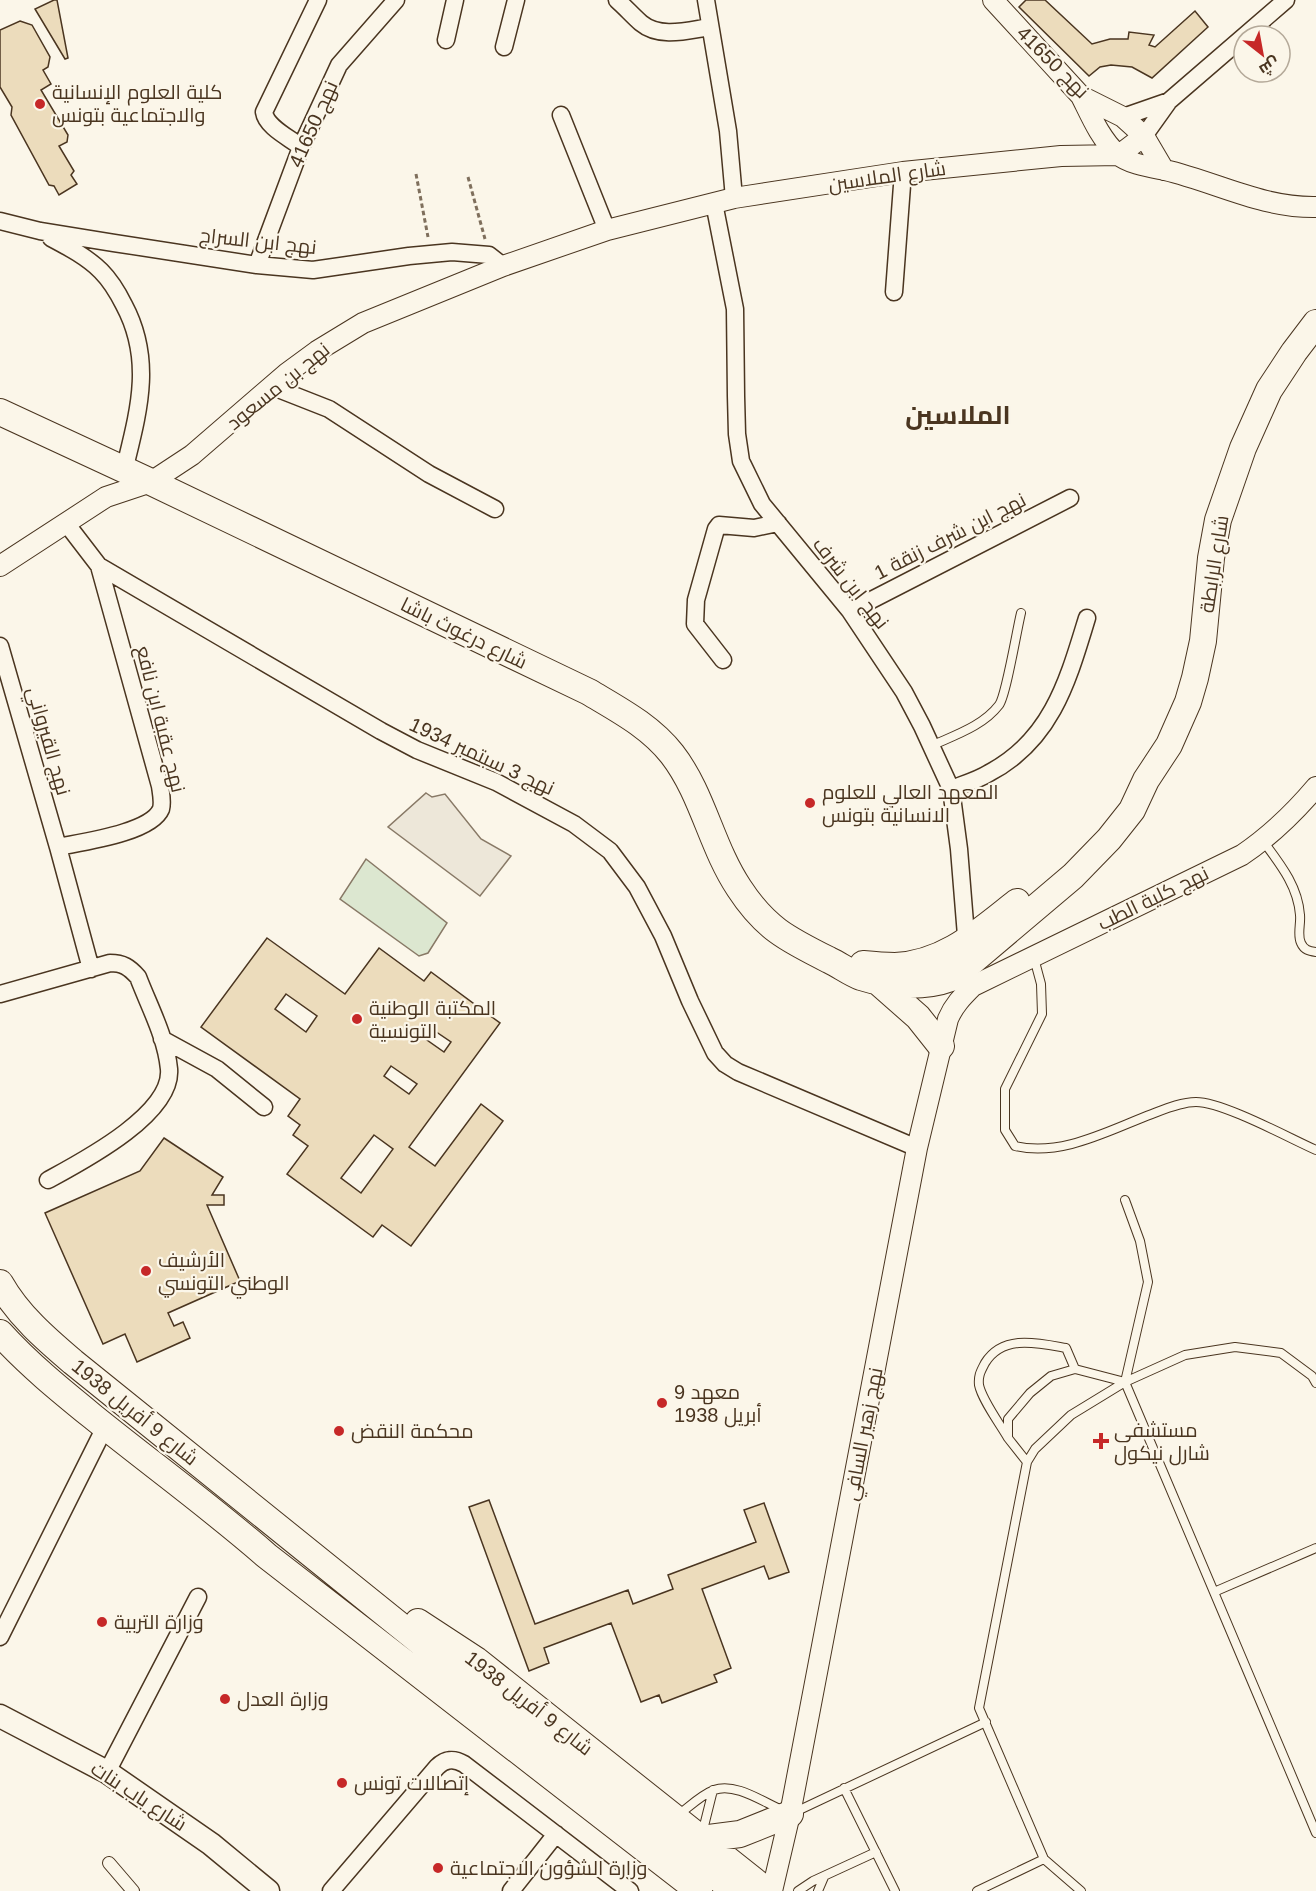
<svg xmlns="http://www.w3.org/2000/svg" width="1316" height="1891" font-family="Arial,Cairo,sans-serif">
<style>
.green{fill:#dce7d0;stroke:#887966;stroke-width:1.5}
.parking{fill:#ede7d9;stroke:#887966;stroke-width:1.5}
.building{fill:#ecdcbc;stroke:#4a3520;stroke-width:1.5;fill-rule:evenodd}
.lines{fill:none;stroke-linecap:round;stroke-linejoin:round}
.service-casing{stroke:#4a3520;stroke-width:10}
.pedestrian-casing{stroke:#4a3520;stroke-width:14}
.minor-casing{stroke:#4a3520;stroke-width:19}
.tertiary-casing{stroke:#4a3520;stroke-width:22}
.secondary-casing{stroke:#4a3520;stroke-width:25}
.primary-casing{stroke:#4a3520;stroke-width:28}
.path{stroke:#7f6f5c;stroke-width:3;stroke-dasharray:4.5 3;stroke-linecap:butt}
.service{stroke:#fbf6e9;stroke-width:8}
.pedestrian{stroke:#fbf6e9;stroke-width:12}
.minor{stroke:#fbf6e9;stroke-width:16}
.tertiary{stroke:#fbf6e9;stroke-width:20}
.secondary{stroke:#fbf6e9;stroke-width:22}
.primary{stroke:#fbf6e9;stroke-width:26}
.poi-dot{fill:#c62828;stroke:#fbf6e9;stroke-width:2}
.labels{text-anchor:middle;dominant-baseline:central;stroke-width:4.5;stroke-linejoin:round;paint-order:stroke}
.street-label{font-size:20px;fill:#4a3520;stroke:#fbf6e9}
.poi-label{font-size:20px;fill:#4a3520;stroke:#fbf6e9;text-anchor:start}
.district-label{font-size:26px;font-weight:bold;fill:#4a3520;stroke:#fbf6e9}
</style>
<rect width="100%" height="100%" fill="#fbf6e9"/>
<!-- green -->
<path class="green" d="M366,859L447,923L428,953L419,956L340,899Z"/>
<!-- parking -->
<path class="parking" d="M426,793L432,797L445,794L481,839L511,856L480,896L388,827Z"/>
<!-- building -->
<path class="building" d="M54,0H57L68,58L65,59L35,9Z
M1026,0H1045L1092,44L1110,39H1128L1129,32L1154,35L1149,45L1155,47L1195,11L1208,27L1152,78L1132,67L1111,65L1100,67L1089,76L1019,7Z
M20,21L32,25L50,57L48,67L43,70L51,84L41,90L68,135L67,142L59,146L74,171L71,175L77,184L59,195L54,186L49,185L11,115L12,107L0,87V30Z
M267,938L345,994L379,948L424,981L431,972L500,1023L409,1147L435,1166L481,1104L503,1121L411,1246L382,1225L373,1237L287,1174L308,1146L293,1135L300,1125L288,1116L300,1099L201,1027ZM286,994L317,1016L306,1032L275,1009ZM423,1023L451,1042L444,1052L417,1033ZM391,1066L417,1084L409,1094L384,1076ZM374,1135L393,1149L361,1193L341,1178Z
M164,1138L223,1177L212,1195H224V1205H207L240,1281L168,1313L174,1326L183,1322L190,1338L137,1362L125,1334L103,1344L45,1213L140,1171Z
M489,1500L535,1624L628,1590L633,1604L673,1589L668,1575L756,1542L744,1510L764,1503L789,1572L769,1579L764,1566L702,1589L731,1668L714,1675L717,1682L662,1703L659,1695L641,1702L611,1623L544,1648L549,1663L529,1671L469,1507Z"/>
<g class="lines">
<!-- service casing -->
<g class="service-casing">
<path id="service" d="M931,746C955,735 983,726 999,705C1006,696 1017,629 1021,613
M1263,841C1280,864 1298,886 1300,915C1301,924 1297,935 1301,943C1304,950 1309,951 1316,952
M1034,958L1041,984L1042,1014L1005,1089V1130L1015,1146C1062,1157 1109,1130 1152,1114C1165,1109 1181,1102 1196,1102C1223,1102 1289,1138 1316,1150
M1125,1200L1140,1241L1148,1282L1125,1382L1316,1833
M1008,1438C1000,1424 982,1400 979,1385C978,1375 981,1371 985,1363C1003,1334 1038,1343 1066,1348L1075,1369
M1027,1462L1008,1438V1419L1030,1393L1051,1376L1075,1369L1125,1382
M1214,1592L1316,1548
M844,1788L895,1891
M793,1813L986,1722
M678,1815C689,1807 701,1795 714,1790C735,1782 763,1802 782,1810
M702,1834L713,1790
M798,1891L813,1881L876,1852
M818,1891L824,1877
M977,1891L1044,1859
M1081,1891L1044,1859L979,1708L1027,1462L1035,1449L1071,1415L1125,1382L1185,1355L1235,1347L1281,1353L1312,1376L1316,1383"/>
</g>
<!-- pedestrian casing -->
<g class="pedestrian-casing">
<path id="pedestrian" d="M109,1863L133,1891"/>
</g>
<!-- minor casing -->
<g class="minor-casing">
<path id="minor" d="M617,0C625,7 633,16 641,23C660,39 689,30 710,27
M706,0L728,131L734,198
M446,40L455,0
M504,47L516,0
M561,115L607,230
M1123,117L1169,101
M1144,136L1169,101L1286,0
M301,147C290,138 266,127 264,112L318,0
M714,203L735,309L736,396L737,434L741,461L762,504L850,611L904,692L922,726L951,789L959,849L967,948
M0,221L40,231L114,243L257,265L313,270L409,256L452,252L489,255L503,266
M51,238C68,247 87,257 101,271C111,281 118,293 124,305C154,361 138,413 124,471
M257,265L301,147L339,65L396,0
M894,292L903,172
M273,387L329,409L429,474L495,509
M66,523L99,566L160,786C161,793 163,802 161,809C151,833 82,842 58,847L91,969
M99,566L381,731L417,750L496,782L574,824L610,851L637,887L663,936L690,1001L715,1053L725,1064L738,1072L917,1148
M850,611L1070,498
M0,646L58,847
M723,660L695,624L696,600L716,529L719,525L754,528L778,523
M951,789C964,784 978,780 989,773C1052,740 1068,680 1087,618
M0,994L110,963C123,963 129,967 138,977C149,1006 166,1037 169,1069C173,1114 83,1161 48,1180
M162,1039L217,1069L264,1107
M0,1637L105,1427
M107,1772L198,1597
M331,1891L437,1767C445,1759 454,1758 464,1764L630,1891
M511,1891L556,1834"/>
</g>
<!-- tertiary casing -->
<g class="tertiary-casing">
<path id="tertiary" d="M993,0L1081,96L1123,117L1144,136L1164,170
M1081,96C1091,116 1100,138 1117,154C1129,164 1150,167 1165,170C1216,182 1262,208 1316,207
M0,566L106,497L151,482L192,455L287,373L317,351L363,323L503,266L607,230L734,198L903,172L1061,156L1119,155L1144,136
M772,1891L790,1814L917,1148L948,1019C954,1005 962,997 973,986L1242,855C1270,836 1294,813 1316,787"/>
</g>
<!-- secondary casing -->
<g class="secondary-casing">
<path id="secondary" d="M0,1716L107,1772L211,1844L268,1891"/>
</g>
<!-- primary casing -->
<g class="primary-casing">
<path id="primary" d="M0,412L151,482L589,692C619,710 650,726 672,754C703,794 711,846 739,888C765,928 787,939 829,960C840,965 850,973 861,977C889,986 924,988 951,978C957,975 963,969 969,964L1073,876L1109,839L1132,810L1146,780L1169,745L1188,702L1195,678L1203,641L1211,558L1218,520L1243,448L1269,390L1294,352L1316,323
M863,964C873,965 885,966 895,966C945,964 980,931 1017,902
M876,980L918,1017L941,1046
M0,1283C18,1315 46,1339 73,1362L620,1803L735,1891
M0,1333C28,1364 60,1390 92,1416C150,1463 211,1507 267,1556L699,1891
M418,1622L476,1660L767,1891
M701,1839L740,1834L790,1814"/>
</g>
<!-- path -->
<path class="path" d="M416,174L428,237
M468,177L485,239"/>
<!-- service -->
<use href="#service" class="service"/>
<!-- pedestrian -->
<use href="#pedestrian" class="pedestrian"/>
<!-- minor -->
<use href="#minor" class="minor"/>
<!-- tertiary -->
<use href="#tertiary" class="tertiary"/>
<!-- secondary -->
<use href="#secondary" class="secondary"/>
<!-- primary -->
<use href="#primary" class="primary"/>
</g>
<!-- markers -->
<g class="poi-dot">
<circle cx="40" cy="104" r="6"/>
<circle cx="810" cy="803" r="6"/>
<circle cx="357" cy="1019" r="6"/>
<circle cx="146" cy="1271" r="6"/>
<circle cx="662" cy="1403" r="6"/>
<circle cx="339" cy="1431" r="6"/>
<path d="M1098 1432h6v6h6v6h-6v6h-6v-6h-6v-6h6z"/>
<circle cx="102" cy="1622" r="6"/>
<circle cx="225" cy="1699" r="6"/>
<circle cx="342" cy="1783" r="6"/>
<circle cx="438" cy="1868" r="6"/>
</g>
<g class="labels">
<!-- street labels -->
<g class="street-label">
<text transform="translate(1053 62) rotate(45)">نهج 41650</text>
<text transform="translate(313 124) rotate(-66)">نهج 41650</text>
<text transform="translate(887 176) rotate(-8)">شارع الملاسين</text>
<text transform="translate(258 241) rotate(6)">نهج ابن السراج</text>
<text transform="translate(278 386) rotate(-39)">نهج بن مسعود</text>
<text transform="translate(950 536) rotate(-27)">نهج ابن شرف زنقة 1</text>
<text transform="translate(1214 564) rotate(-81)">شارع الرابطة</text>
<text transform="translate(851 583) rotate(52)">نهج ابن شرف</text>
<text transform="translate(464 633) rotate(26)">شارع درغوث باشا</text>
<text transform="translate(161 719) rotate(76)">نهج عقبة ابن نافع</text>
<text transform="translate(49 741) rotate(74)">نهج القيرواني</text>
<text transform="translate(482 756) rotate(25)">نهج 3 سبتمبر 1934</text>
<text transform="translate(1153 898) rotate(-26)">نهج كلية الطب</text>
<text transform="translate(135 1412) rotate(39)">شارع 9 أفريل 1938</text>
<text transform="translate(863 1434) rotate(-79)">نهج زهير السافي</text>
<text transform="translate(529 1703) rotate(38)">شارع 9 أفريل 1938</text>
<text transform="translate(139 1796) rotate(33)">شارع باب بنات</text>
</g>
<!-- poi labels -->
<g class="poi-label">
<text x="52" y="92">كلية العلوم الإنسانية<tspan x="52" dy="23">والاجتماعية بتونس</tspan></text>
<text x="822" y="792">المعهد العالي للعلوم<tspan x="822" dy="23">الانسانية بتونس</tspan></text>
<text x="369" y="1008">المكتبة الوطنية<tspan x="369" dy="23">التونسية</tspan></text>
<text x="158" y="1260">الأرشيف<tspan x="158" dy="23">الوطني التونسي</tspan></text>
<text x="674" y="1392">معهد 9<tspan x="674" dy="23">أبريل 1938</tspan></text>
<text x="1114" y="1430">مستشفى<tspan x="1114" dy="23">شارل نيكول</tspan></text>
<text x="351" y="1431">محكمة النقض</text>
<text x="114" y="1622">وزارة التربية</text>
<text x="237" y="1699">وزارة العدل</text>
<text x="354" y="1783">إتصالات تونس</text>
<text x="450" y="1868">وزارة الشؤون الاجتماعية</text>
</g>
<!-- district labels -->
<g class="district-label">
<text x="958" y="415">الملاسين</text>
</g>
</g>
<!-- north arrow -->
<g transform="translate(1262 54) rotate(149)"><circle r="28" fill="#fbf6e9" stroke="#b4a999" stroke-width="1.5"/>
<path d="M0-4.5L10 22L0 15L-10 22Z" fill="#c62828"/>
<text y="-9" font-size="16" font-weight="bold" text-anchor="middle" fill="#4a3520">ش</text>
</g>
</svg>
